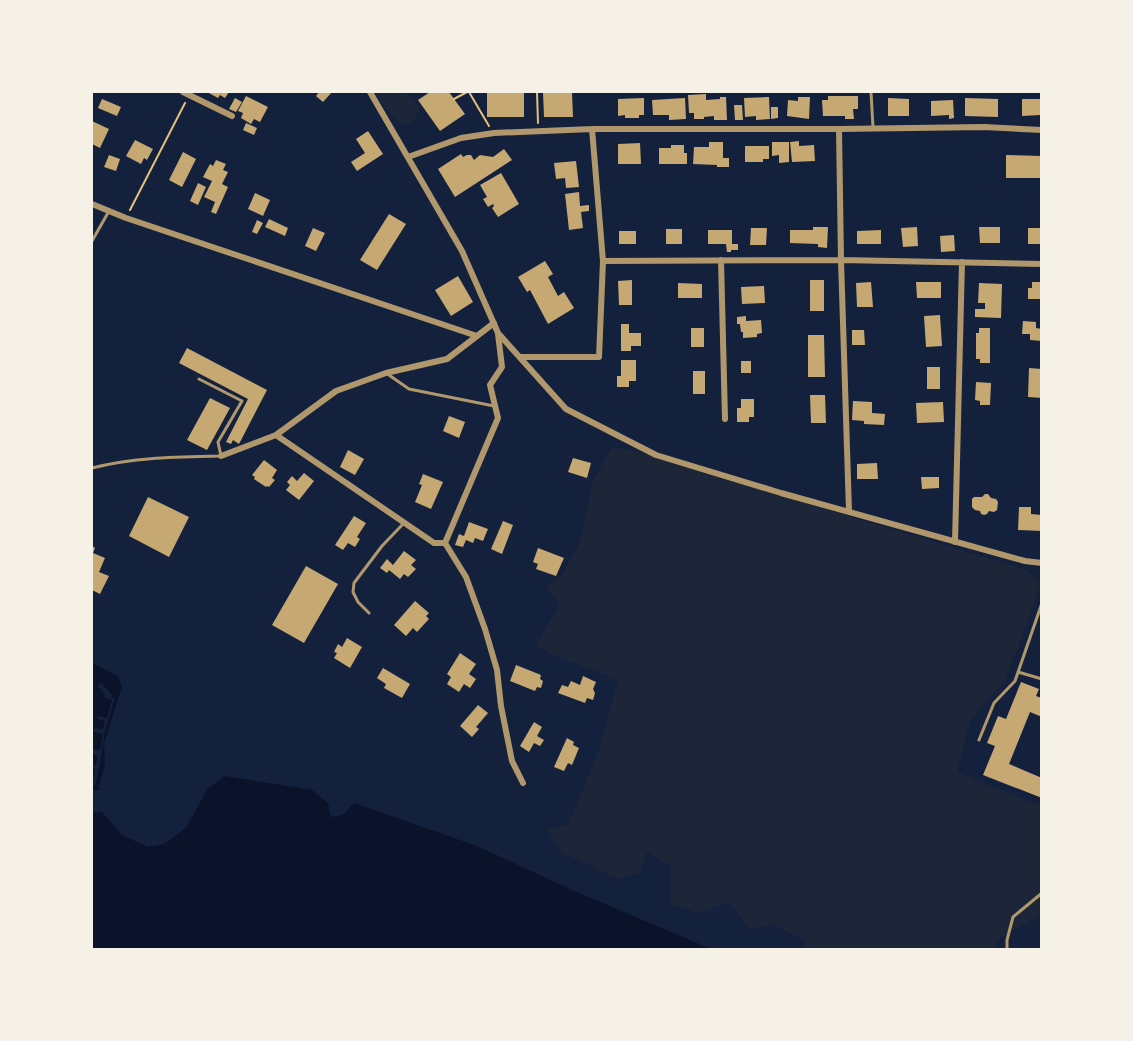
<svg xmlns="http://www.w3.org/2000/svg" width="1133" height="1041" font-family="Raleway,sans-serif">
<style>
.green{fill:#1d2539}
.water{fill:#0b132b}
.pier{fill:#14213d}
.building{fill:#c6a872}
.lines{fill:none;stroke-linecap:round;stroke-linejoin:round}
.path{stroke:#e5c07b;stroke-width:2}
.service{stroke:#b1986c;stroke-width:3}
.minor{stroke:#b1986c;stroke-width:6}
</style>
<rect width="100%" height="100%" fill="#14213d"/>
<!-- green -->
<path class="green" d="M375,92C394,91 414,89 419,111C416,116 414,121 410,123C398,130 380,100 375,92Z
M612,447L634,451L1027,570L1041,584L1006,679L970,721L957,772L1041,806V915L996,940L997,949H801L805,940L770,924L749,929L729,902L698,913L671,904V867L647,852L639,873L618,879L561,852L548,830L568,825L600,748L618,680L551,654L536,646L559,605L546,586L562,575L580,542L593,481Z"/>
<!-- water -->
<path class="water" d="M92,663L118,676L122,687L104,743L105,764L99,787L102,812L122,835L148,847L164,844L186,828L208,788L225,776L312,790L328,803L331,817L343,815L354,803L477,846L572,890L711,949H92Z"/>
<!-- pier -->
<path class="pier" d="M101,683L112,695L111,697L115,698L105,731L101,758L95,786L92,785L95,770L92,768V765H96L98,756L92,754V749L100,750L103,734L92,731V730H94V728L103,729L105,721L97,719L98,716L107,718L112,700L104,697L105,694L98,686Z
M92,790H100L102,812H92Z"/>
<!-- building -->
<path class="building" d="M207,92H229L225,98L220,95L218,98Z
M319,92H332L323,102L316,96Z
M430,92H449L465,114L440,131L418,100Z
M487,92H524V117H487Z
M543,92H572L573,117H544Z
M706,94V100L720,99V97H726L727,120H714V116L704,117V119H694V113H689L688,95Z
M246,96L268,107L260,122L254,119L251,124L241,118L243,113L238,111Z
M828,96H858V109H853L854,119H845V116H823L822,100H828Z
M769,97L770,119L756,120V116L745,117L744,98Z
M798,97H810L809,119L787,116L788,100L798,101Z
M235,98L242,102L236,112L229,109Z
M644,98V115H639V118H625V115L618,116V99Z
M685,98L686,119L669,120V115H653L652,100Z
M888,98L909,99V116H888Z
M965,98L998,99V117L965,116Z
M102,99L121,107L117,116L98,108Z
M1022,99H1040V115L1022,116Z
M953,100L954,118L949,119V115L931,116V101Z
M734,105H742L743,120H735Z
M771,107H778V118L771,119Z
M92,121L109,129L100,148L92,144Z
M246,123L257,128L254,135L243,130Z
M368,131L383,154L357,171L351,162L365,153L356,139Z
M135,140L153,149L147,160L144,158L141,164L126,156Z
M799,141V146L814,145L815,161L792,162L790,142Z
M709,142H723V158H729V167H717V165L693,164L694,147H709Z
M772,142H789V162L779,163V155L772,156Z
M640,143L641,164H618V144Z
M671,145H684V153H687V164H659V148H671Z
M745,146H769V159H763V162H745Z
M504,149L512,160L455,197L438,169L461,154L463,157L467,155H471L474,160L480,155L493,157Z
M183,152L196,159L182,187L169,180Z
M109,155L120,159L116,171L104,167Z
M1006,155L1042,156V178H1006Z
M216,160L226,164L223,170L228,172L222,184L228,187L216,214L211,212L215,202L204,197L212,181L203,177L210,164L213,166Z
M576,161L579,187L566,188L565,178L556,179L554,163Z
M501,173L519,204L498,217L492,208L494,206L493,204L488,207L483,199L487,197L480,185Z
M198,183L206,187L198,205L190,201Z
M579,192L580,206L589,205V211L581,212L583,228L569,230L565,194Z
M255,193L270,200L263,216L248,209Z
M389,214L406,224L377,270L360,260Z
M269,219L288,228L285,236L265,227Z
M257,220L263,223L257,234L252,232Z
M813,227H828L827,248L818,247V244L790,243V230H813Z
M917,227L918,246L903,247L901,228Z
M979,227H1000V243H980Z
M313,228L325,233L316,251L305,246Z
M751,228H767L766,245H750Z
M1028,228H1042V244H1028Z
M666,229H682V244H666Z
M708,230H732V244H738V250H731V252H727L726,244H708Z
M881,230V244H857V231Z
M619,231H636V244H619Z
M954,235L955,251L941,252L940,236Z
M545,261L553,274L548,277L558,296L564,292L574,308L548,324L530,290L527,292L518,277Z
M458,276L473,302L451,316L435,290Z
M632,280V305H619L618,281Z
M810,280H824V311H810Z
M871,282L873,307H857L856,283Z
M916,282H941V298H917Z
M1032,282H1042L1041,299H1028V288H1032Z
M678,283L702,284V298H678Z
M979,283L1002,284L1001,318L975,317V309H985V303H978Z
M764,286L765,303L742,304L741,287Z
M940,315L942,346L926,347L924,316Z
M746,316V321L761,320L762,333L757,334V337L743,338V332H741L740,324H737V317Z
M1023,321L1036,322V328L1042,329V341L1030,340V334H1022Z
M621,324H629V333H641V346H631V351H621Z
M691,328H704V347H691Z
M979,328H990V363H980V359H976V333H979Z
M852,330H864L865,345H852Z
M808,335H824L825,377H808Z
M187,348L267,390L239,444L233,440L231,444L226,442L248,399L179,363Z
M621,360H636V381H629V387H617V376H621Z
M741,361H751V373H741Z
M927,367H940V389H927Z
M1029,368L1042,369V398L1028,397Z
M693,371H705V394H693Z
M976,382L991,383L990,405H980V401L975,400Z
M810,395H825L826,423H811Z
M210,398L230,408L207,450L187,440Z
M741,399H754V417H749V422H737V408H741Z
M853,401L872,402V413L885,414L884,425L864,424V421L852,420Z
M943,402L944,422L917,423L916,403Z
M449,416L465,422L459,438L443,431Z
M348,450L364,459L355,475L340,467Z
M573,458L591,463L587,478L568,472Z
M264,460L277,470L272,478L275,480L269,487L267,486L266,487L254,479L255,477L252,475Z
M877,463L878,479H857V464Z
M304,473L314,481L299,500L286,490L290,485L287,482L292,476L297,481Z
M423,474L443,482L431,509L415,502L422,485L419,484Z
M921,477H939V488L922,489Z
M985,494H988L991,498L996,499L998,502L997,510L994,512L989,511L987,514L984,515L981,514L980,511L975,510L972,507V499L974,497H982Z
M148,497L189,517L169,557L129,536Z
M1019,507H1031V514L1042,515V531L1018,530Z
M354,516L366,523L357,537L360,539L355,547L348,543L343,550L335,545Z
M503,521L513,525L502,554L491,549Z
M469,522L488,529L483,541L475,538L473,543L466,540L463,547L455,545L459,534L464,536Z
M92,546L95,548L93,553L105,558L99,572L109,576L100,594L92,590Z
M538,548L564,558L556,576L536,569L538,564L533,562Z
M404,551L416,560L411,565L416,569L408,577L404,574L400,579L389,570L387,573L380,568L387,559L393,565Z
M306,566L338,584L304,643L272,625Z
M415,601L429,613L426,616L429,619L417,632L413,628L406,636L394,625Z
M347,638L362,647L350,668L334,658L337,653L334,652L338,644L342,647Z
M460,653L476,664L469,674L476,679L470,688L464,684L459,692L447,684L451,677L447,674Z
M516,665L541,675L540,679L543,681L541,688L537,687L535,691L510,681Z
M383,668L410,684L402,698L384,688L386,684L377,678Z
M583,676L596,682L593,689L595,693L593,700L587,698L585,703L558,693L562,685L568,687L571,681L580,685Z
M1021,682L1039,689L1036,696L1042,698V717L1030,712L1009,764L1042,778V798L983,775L995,746L987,743L998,716L1006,719Z
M478,705L488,713L476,727L479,729L472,737L460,726Z
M534,722L542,727L537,736L544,740L540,746L534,743L529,752L520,746Z
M567,738L574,742L573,745L579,748L572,765L568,763L564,771L554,767Z"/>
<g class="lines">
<!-- path -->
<path class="path" d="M469,92L489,126
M537,92L538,123
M454,99L467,92
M130,210L185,103"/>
<!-- service -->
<path class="service" d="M871,92L873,127
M92,241L109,211
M386,373L409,389L494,406
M92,468C134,457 177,457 221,456L218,442L242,401L199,379
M369,613L358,602L353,592L354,583L382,546L403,524
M1018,672L1042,679
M979,740L994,703L1015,681L1042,603
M1007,950V940L1013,917L1042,893"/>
<!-- minor -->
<path class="minor" d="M183,92L232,116
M370,92L462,251L498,333L566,409L656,455L781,493L1025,561L1042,563
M839,129L841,260L849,511
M408,157L461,138L494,133L592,129H839L984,127L1042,130
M92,204L126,218L477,336
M721,260L725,419
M603,261L841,260L1042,264
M520,357H599L603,261L592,129
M276,435L434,543H445L466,577L485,629L497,670L501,706L512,761L523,783
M221,456L276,435L336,391L386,373L447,359L494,323
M955,542L962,262
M445,543L498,418L490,385L502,367L498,334"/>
</g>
<!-- border -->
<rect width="1133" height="1041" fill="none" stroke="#f6f1e7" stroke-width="186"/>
</svg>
